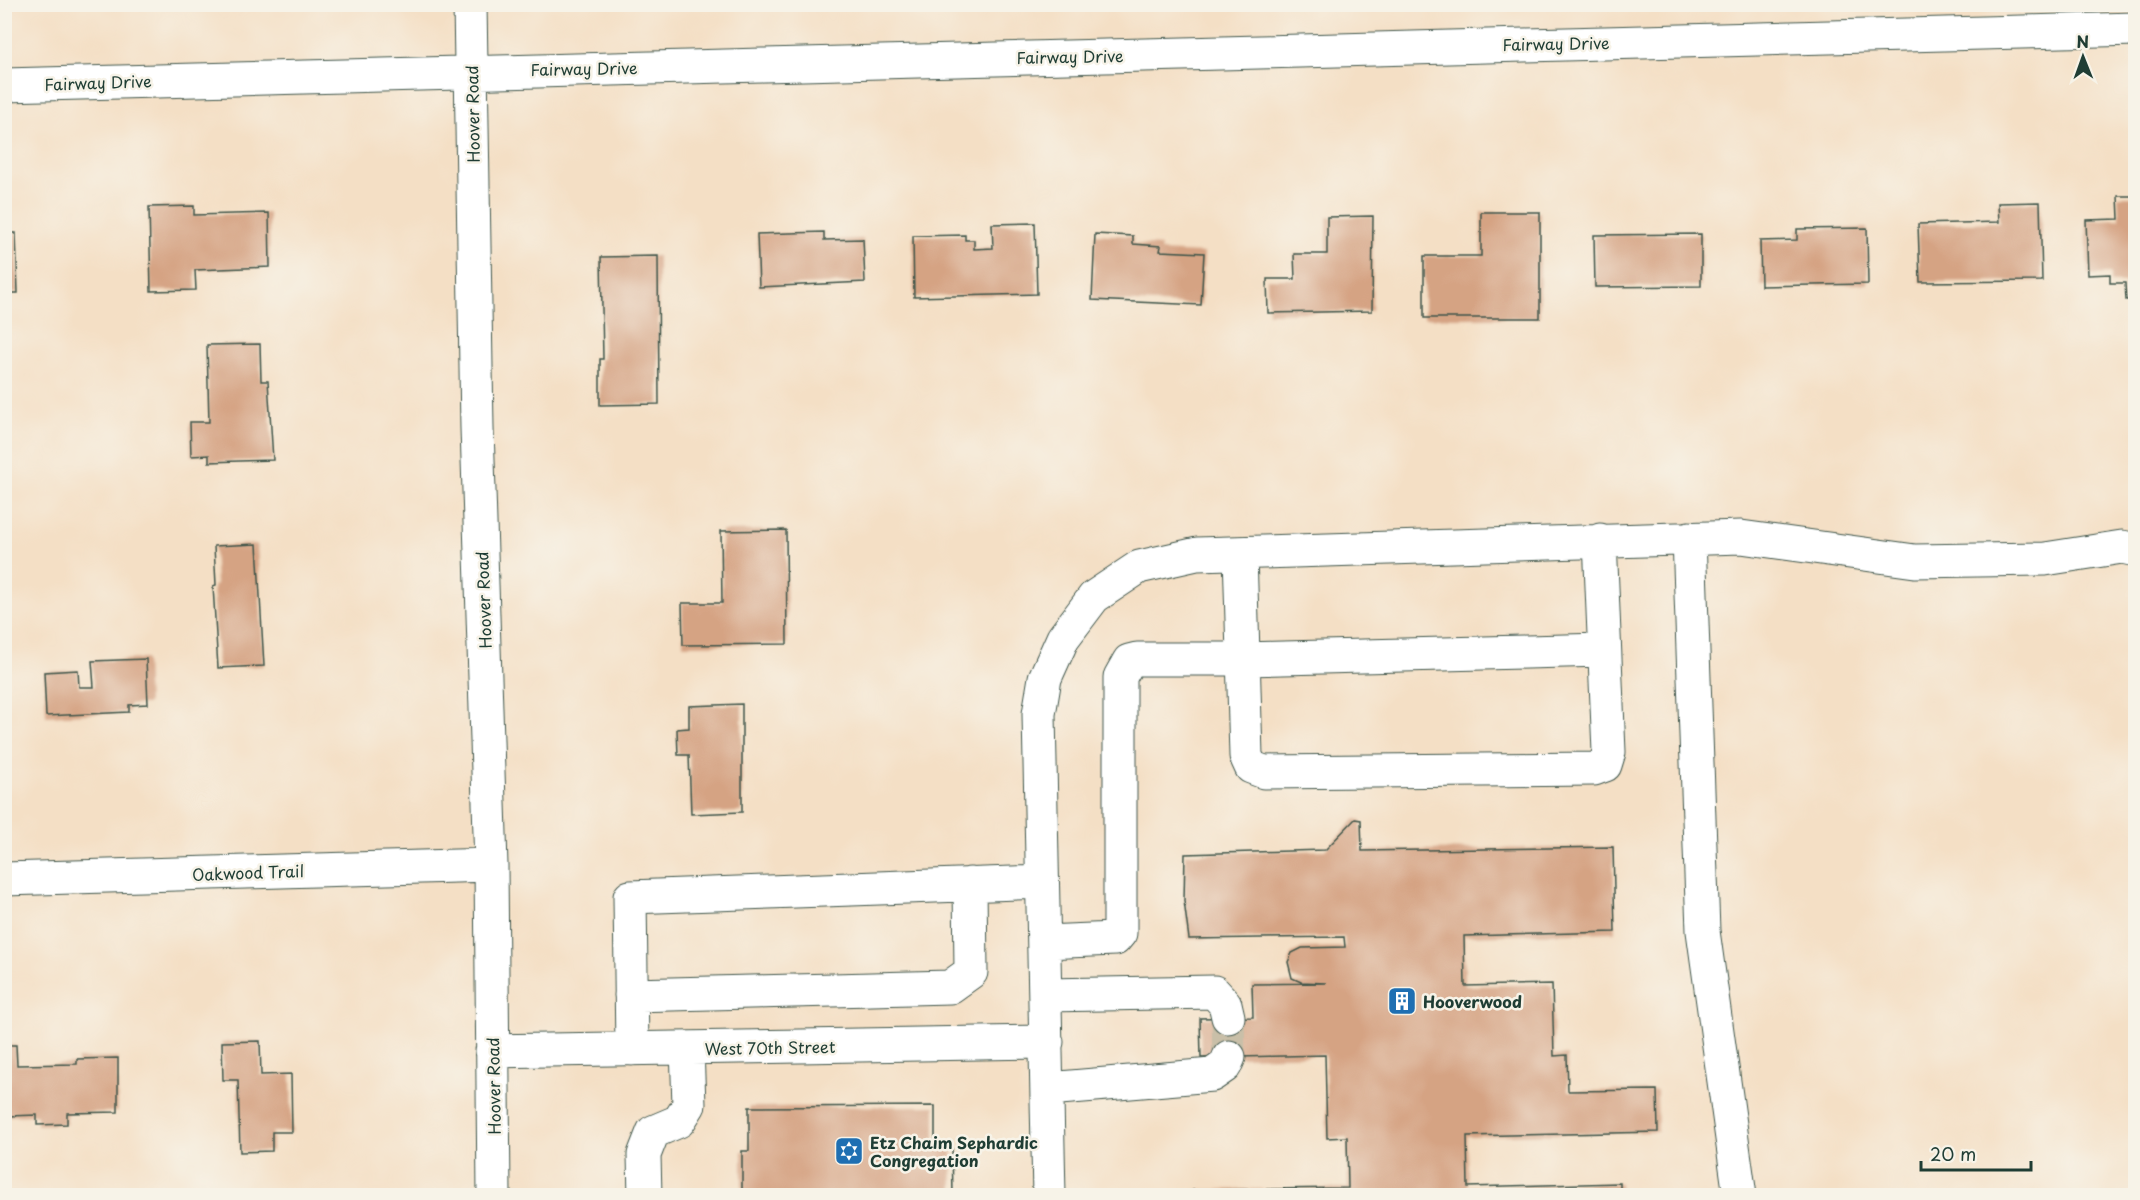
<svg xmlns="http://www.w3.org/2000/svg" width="2140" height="1200" font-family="'Playpen Sans',sans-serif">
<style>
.building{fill:#d5a383}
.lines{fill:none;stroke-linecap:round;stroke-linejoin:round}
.minor-tunnel{stroke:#c9bfa8;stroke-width:33;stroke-dasharray:33 16;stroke-linecap:butt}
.minor-casing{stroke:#3f554a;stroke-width:35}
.minor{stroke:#fff;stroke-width:33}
.labels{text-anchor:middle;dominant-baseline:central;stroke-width:5;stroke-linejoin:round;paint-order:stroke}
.street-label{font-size:16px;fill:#1f3d34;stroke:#f7f3e8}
.poi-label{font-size:16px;font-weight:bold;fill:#1f3d34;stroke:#f7f3e8;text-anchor:start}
</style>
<rect width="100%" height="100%" fill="#f7f3e8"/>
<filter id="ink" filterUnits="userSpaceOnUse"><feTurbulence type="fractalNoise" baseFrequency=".0167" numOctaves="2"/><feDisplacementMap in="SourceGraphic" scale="12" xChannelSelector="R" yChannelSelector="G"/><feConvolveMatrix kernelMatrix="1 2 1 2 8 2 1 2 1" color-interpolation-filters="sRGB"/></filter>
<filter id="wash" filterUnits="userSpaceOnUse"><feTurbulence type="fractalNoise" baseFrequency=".008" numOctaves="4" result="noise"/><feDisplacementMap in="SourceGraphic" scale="24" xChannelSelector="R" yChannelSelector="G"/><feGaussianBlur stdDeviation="1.35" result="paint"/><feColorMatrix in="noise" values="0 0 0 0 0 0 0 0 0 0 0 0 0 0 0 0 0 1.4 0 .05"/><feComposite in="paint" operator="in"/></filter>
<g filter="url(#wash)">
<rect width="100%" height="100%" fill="#f4dfc5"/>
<g id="blocks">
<!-- building -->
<path class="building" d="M2118,196H2136V300H2126L2125,283H2110V274L2088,275L2086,220L2119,219Z
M2040,202L2042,281L1920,282L1918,224L1999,222L1998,203Z
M194,206V215L269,213L270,267L195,270L196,290L151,291L149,207Z
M1481,212H1540V318H1424V256H1481Z
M1373,216L1372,311L1268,313L1267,279H1295L1294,254H1327V217Z
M1035,223L1037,294L914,297L913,236L965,235V240H974V249L993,248L992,224Z
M1867,228L1868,284L1761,286L1760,241L1797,240V229Z
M824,232V240L863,239L865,282L759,287L757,234Z
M4,233H16L18,293H4Z
M1095,234L1133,236V244L1161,246L1160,251L1204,253L1201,305L1092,300Z
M1701,234V286L1595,287L1594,235Z
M658,256L659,404L600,405V359H603L601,257Z
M260,344L261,381H268L273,460L209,462V455L191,456L190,422H209L207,345Z
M786,530L787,644L683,645L682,603H722L721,531Z
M257,544L264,666L218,668L213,586L216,585L214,546Z
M146,659L148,704L129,705V712L46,716L44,672L78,670L79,687H94L92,661Z
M742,704V812L691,814L689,755H678L677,729L689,728V706Z
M1355,819L1361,820L1362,851L1613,847L1615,932L1464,936L1465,986L1552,984L1554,1056L1567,1055L1568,1091L1657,1090L1658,1132L1467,1136L1468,1187L1620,1183V1196H1193V1190L1348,1188L1347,1137L1327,1138L1325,1055L1201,1058L1200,1018L1253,1017L1252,984L1326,983L1301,982L1292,978L1288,962L1292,953L1302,948L1345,947L1344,937L1189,939L1184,901L1185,854L1325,850Z
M260,1041L261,1075L291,1074L292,1132H272V1151L240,1152L238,1080H223L222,1042Z
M4,1045H16L17,1065L77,1064V1059L118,1058V1112L67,1113V1124L37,1125V1115L8,1116V1137H4Z
M935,1106V1147L952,1146L953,1196H742V1151H749V1107Z"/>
</g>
</g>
<g filter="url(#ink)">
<use href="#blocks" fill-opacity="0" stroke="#3f554a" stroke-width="1.5"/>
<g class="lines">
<!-- minor-tunnel -->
<path class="minor-tunnel" d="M1228,1017L1229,1057"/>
<!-- minor casing -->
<g class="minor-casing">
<path id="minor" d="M470,4L477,428L491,865L494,1196
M4,85L2136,29
M1689,538L1703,931L1740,1196
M1240,553L1246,756L1251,767L1264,772L1594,769L1605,765L1609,752L1600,540
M4,879L491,865
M1044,942L1115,939L1120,933V677L1129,661L1137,659H1244L1604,650
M631,995L950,987L971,972L970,884
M1046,995L1214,992L1225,1004L1228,1017
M632,1049L630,897L1042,882
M492,1051L1047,1042
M1048,1089L1212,1075L1225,1066L1229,1057
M645,1196L644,1155L653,1132L679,1121L689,1105L687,1048
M1049,1196L1039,714L1045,678L1063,638L1094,597L1139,567L1197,554L1741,537L1915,561L2045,559L2122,547L2136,550"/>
</g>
<!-- minor -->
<use href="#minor" class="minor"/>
</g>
</g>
<!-- icons -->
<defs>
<g id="building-square" transform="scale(1.5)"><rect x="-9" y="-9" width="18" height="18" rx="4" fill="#1f6fb2" stroke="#f7f3e8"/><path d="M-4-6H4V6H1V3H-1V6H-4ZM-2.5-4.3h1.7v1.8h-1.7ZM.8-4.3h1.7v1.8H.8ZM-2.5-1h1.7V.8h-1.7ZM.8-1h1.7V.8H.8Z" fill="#fff"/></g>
<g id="synagogue-square" transform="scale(1.5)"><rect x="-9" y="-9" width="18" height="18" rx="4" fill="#1f6fb2" stroke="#f7f3e8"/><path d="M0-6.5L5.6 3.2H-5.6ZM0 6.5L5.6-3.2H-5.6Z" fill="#fff"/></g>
</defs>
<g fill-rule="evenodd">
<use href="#building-square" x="1402" y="1001"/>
<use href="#synagogue-square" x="849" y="1151"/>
</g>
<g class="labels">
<!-- street labels -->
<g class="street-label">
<text transform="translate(1556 43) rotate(-1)">Fairway Drive</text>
<text transform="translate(1070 56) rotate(-1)">Fairway Drive</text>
<text transform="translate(584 68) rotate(-1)">Fairway Drive</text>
<text transform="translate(98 82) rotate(-2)">Fairway Drive</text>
<text transform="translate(472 114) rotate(-91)">Hoover Road</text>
<text transform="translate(483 600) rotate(-92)">Hoover Road</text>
<text transform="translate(248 872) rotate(-2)">Oakwood Trail</text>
<text transform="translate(770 1047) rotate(-1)">West 70th Street</text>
<text transform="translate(493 1086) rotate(-91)">Hoover Road</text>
</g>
<!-- poi labels -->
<g class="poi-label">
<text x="1423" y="1001">Hooverwood</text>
<text x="870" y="1142">Etz Chaim Sephardic<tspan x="870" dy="18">Congregation</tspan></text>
</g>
</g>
<!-- margin -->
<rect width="2140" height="1200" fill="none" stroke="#f7f3e8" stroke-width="24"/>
<!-- north arrow -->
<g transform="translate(2083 57) rotate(359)" stroke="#f7f3e8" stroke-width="4.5" paint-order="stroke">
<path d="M0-4.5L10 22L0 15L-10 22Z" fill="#1f3d34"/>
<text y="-9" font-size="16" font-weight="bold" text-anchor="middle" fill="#1f3d34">N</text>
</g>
<!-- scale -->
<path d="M1921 1161v9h110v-9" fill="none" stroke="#1f3d34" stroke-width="3"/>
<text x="1930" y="1161" font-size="18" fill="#1f3d34" stroke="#f7f3e8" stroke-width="4.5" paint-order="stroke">20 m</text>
</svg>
